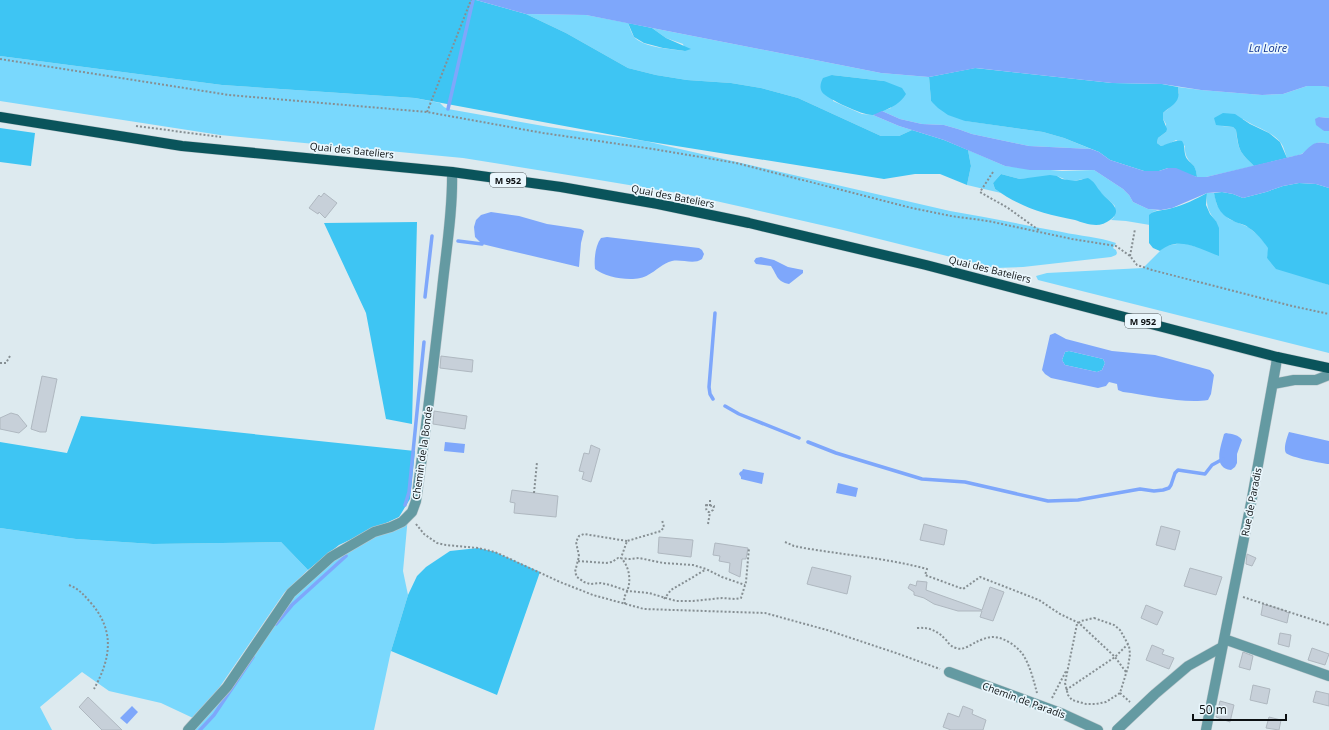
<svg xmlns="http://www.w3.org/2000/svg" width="1329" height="730" font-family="'Open Sans',sans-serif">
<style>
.green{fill:#79d8fd}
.forest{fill:#3ec5f3}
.water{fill:#7ea7fb;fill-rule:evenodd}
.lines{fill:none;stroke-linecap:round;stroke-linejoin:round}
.stream{stroke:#7ea7fb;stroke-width:3.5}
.building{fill:#c7d0d9;stroke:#afb8c0}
.street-casing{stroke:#bcc7cc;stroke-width:11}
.primary-casing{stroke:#bcc7cc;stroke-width:11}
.path{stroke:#868f93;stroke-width:2;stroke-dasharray:2 2;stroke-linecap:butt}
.street{stroke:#649aa2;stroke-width:10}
.primary{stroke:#0a545b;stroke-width:10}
.labels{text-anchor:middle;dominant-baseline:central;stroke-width:3.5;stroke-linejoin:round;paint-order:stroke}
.shield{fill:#eaf7fd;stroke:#4f5558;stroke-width:1}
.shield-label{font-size:9px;font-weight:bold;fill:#0c1012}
.street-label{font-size:10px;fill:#0c1012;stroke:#eaf7fd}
.water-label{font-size:11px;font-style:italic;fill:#0e3290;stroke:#eaf7fd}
</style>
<rect width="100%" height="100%" fill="#ddeaef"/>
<!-- green -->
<path class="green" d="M526,14L586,15L628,23C630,28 632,35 635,38C646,48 671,49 685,51L683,44L666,38L652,28L881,73L929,77L931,101L966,121L1043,132L1064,138L1091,149L1029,146L972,134L958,129L944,125L922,124L900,119L882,111L891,108L884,81L832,75L833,101L862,114L873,115L899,126L912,130L899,136H881L798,98L761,88L731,83L687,80L656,75L628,68L566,33Z
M0,56L222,85L415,98L440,103L444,107L448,109L549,127L645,141L950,211C987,217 1024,225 1062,232C1080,236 1099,237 1116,243L1113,248L1116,250L1117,253L1116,255L1111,257L1023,267L995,268L843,230L747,208L689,195L593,179L463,158L220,135L0,101Z
M1307,86H1322L1329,87V118L1319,117L1324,131H1329V144C1314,140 1315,145 1303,153C1299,156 1292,156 1287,158C1285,153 1284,147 1281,143C1272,131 1254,127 1243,119L1222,126L1233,127L1236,130C1238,150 1240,152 1254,166L1206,177H1197C1196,160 1184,164 1185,146L1176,140L1169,144L1161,146L1157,143L1158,138L1166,132V124L1163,119V113L1168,109L1179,93L1178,87L1201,90L1262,95L1283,94Z
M968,150L1005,166L1062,171L1094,170L1123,189L1129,195L1133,202L1148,209L1158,210L1153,212L1149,220L1150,225L1126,221L1111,220L1114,217L1115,206L1100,192L1082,179L1075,181H1069L1057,176L1020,179L1001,174L993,183L995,189L1001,193L967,185L971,166Z
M1207,193H1214L1217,205L1229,219L1248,227L1258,235L1269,248L1267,258L1306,277L1329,285V353L1038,280L1036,276L1047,273L1143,268L1165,246L1183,243L1197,247L1216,221C1208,212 1206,205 1207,193Z
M408,516L403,571L408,595L391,651L374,730H188L227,687L291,593L331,557Z
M0,528L76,539L153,544L281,542L308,570L284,593L208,704L193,718L161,703L109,691L82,672L40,707L52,730H0Z"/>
<!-- forest -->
<path class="forest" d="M0,0H476L526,14L566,33L628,68L656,75L687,80L731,83L761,88L798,98L881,136H899L912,130L944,140L968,150L971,166L967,185L940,174H915L884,179L645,141L415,98L222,85L0,56Z
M628,23L652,28L666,38L691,49L685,51L663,48L644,43L634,37Z
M975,68L1112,83L1162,84L1178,87C1181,103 1173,104 1163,113V119L1167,129L1166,132L1158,138L1157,143L1161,146C1169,144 1174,140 1182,141C1185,146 1184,148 1185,154C1187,164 1196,161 1197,177L1168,168L1159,171H1144L1110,160L1099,152L1064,138L1043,132L965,121L948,115L938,108L931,101L929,77Z
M832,75L884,81L902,88L906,94C900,104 892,107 881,112C879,113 875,115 873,115C864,116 827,99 822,92C819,87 821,82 823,78Z
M1223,113L1235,114L1250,124L1269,133L1280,142L1287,158L1254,166C1239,151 1239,151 1236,130L1233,127L1216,125L1214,118Z
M0,128L35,133L31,166L0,162Z
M1001,174L1020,179L1050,175L1057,176L1062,179L1075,181L1088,178C1095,182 1095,185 1100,191C1106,200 1126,209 1110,220C1106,223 1101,225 1096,225C1089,225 1081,222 1075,220C1043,214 1022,208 995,189L993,183Z
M1299,183L1316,184L1329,188V285L1276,269L1267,258L1268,248C1263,241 1257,233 1249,228C1246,225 1241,224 1238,223C1221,216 1217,209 1214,193L1222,192L1233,194L1243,198L1266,192L1283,186Z
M1207,193L1206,205L1210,214L1216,221L1219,228V256C1201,249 1177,235 1160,251L1153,248L1149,243V215C1156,209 1163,211 1172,208C1184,205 1196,199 1207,193Z
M417,222L412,424L386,419L366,313L324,223Z
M1069,351L1103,359L1105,363L1102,370L1097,372L1065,365L1062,360L1065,352Z
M81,416L415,451L410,499L399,517L339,545L308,570L281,542L153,544L76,539L0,528V442L67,453Z
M478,548L495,552L540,572L497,695L391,651L408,595L417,576L426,567L450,551Z"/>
<!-- water -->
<path class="water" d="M476,0H1329V87L1322,86H1307L1283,94L1262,95L1201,90L1162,84L1112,83L976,68L929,77L881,73L586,15L526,14Z
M882,111L900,119L922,124L944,125L958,129L972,134L1029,146L1091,149L1099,152L1110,160L1144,171H1159L1168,168H1176L1197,177H1206L1302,154C1312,145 1314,140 1329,144V188L1316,184L1299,183L1283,186L1266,192L1243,198L1233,194L1222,192L1207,193L1172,208L1161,210L1148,209L1133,202L1129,195L1123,189L1094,170H1030L1005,166L944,140L899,126L873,115Z
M1319,117L1329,118V131H1324L1316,125L1315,119Z
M491,212L519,216L547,224L581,229L584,231L581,243L579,267L482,244L475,237L474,227L476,220L481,215Z
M607,237L699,248L702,250L704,254L702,259C694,265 682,259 672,261C663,263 656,271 648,275C636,283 606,278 595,269C594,260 595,246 601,238Z
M761,257L774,260L788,267L803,270V273L789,284C777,282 777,275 771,266L756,264L754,261L756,258Z
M1055,333L1066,339L1112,351L1155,355L1210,370L1214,375L1211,394L1208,400C1184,404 1148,395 1123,392L1118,390L1117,384L1109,382L1106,386L1098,388L1051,378L1045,374L1042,370L1050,335ZM1069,351L1103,359L1105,363L1102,370L1097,372L1065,365L1062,360L1065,352Z
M1289,432L1329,441V464C1324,464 1289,457 1286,453C1283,449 1287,437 1289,432Z
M1226,433C1232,434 1239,435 1242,440L1237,454V463L1235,467L1231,470C1212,468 1221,446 1224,434Z
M445,442L465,444L464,453L444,451Z
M743,469L764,473L762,484L741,479V477L739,474L740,472L742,471Z
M838,483L858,488L856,497L836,493Z
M132,706L138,712L127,724L120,718Z"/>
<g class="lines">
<!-- stream -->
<path class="stream" d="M448,109L473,0
M458,241L482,244
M425,297L432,236
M713,399L710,394L709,387L715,313
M725,406L739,414L799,438
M808,442L836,453L922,479L965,482L1048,501L1078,500L1140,489L1154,491L1163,490L1169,488L1171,485L1175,473L1178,470L1205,474L1212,465L1223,459
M405,505L409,492L424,342
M276,624L292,605L346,556
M200,730L214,715L253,657"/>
</g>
<!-- building -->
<path class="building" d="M324,193L337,203L325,218L319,212L318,214L309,208L319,195L321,197Z
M441,356L473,360L472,372L440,368Z
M42,376L57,379L46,432H40L31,429Z
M434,411L467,416L465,429L433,424Z
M11,413L18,415L27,426L19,433L0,429V418Z
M591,445L600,449L591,482L582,479L584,472L579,471L584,453L589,454Z
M512,490L558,496L556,517L514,513L515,503L510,502Z
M924,524L947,530L944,545L920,540Z
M1161,526L1180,531L1175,550L1156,545Z
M659,537L693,540L691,557L658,553Z
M715,543L748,548L746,559H742L740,577L729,572L730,563L719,561L720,556L713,555Z
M1247,554L1256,558L1252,566L1246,564Z
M812,567L851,576L847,594L807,584Z
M1190,568L1222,577L1216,595L1184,586Z
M917,581L927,582L926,590L982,610L990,587L1004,592L993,621L980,617L982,611H958L934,604L924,598L914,595V592L908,588L910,584L916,586Z
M1263,604L1286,611V612L1289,613L1287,623L1261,615Z
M1146,605L1163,612L1157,625L1141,618Z
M1280,633L1291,635L1289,647L1278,644Z
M1152,645L1164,650L1162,654L1174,658L1169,669L1146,660Z
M1312,648L1329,654L1325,665L1308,660Z
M1243,652L1253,656L1250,670L1239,667Z
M1253,685L1270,689L1267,704L1250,700Z
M1316,691L1329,694V706L1313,702Z
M88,697L122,730H102L79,707Z
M1220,701L1234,705L1230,722L1216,717Z
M963,706L973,710L972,714L986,720L983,730H951L943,727L948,713L959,717Z
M1269,717L1281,720L1279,730L1266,728Z"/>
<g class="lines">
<!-- street casing -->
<g class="street-casing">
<path id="street" d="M1273,384L1294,380H1316L1329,375
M1224,639L1329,676
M949,672L1063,714L1098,730
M188,730L227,687L291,593L331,557L374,532L391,527L402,522L412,512L416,501C426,431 434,360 442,290C446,251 453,211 452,172
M1117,730L1155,694L1188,666L1222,647
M1206,730L1252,498L1276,365L1277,357"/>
</g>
<!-- primary casing -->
<g class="primary-casing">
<path id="primary" d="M0,117L182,146L452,172L561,187L658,204L749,223L926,265L1277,357L1329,368"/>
</g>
<!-- path -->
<path class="path" d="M0,59L229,95L427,112L543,133L653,149L736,163L912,208L951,216L988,221L1072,239L1116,246L1130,256L1137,265L1152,270L1292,306L1329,314
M427,112L471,0
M136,126L221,137
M993,172L980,192L1008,208L1040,231
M1130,256L1135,229
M0,363H6L10,356
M534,493L537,462
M706,505L714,506L713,510L710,512C706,512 706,509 706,505Z
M710,506V499
M416,524L424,534L437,543L446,545L478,548L495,552L560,582L593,595L644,609L765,613L827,630L896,653L940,669
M708,524L710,512
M627,541L584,534L579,536L576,542L579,556L575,572L577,577L584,582L590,584L601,583L610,585L628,591L649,593L676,601H693L722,598L735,599L741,598L746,582L749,548
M785,542L794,546L804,548C845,555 886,558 927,569L925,575L963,589L980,577L1039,600L1060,614L1079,623L1115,657L1126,672
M578,561L606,563L612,562L618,558L630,559L639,558L663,563L693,565L706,569L722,577L745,585
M69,585C79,589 84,595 91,603C115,631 111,658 94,689
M1243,597L1329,625
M664,599L671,590L705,570
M625,604L624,597C632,586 631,568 621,558L627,541L661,531L664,527L662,520
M1094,618L1114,625L1120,630L1129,646L1130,654L1128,667L1120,693L1106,702L1096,704H1086L1072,700L1068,695L1065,683L1077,624L1081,621Z
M917,628C930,627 938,631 947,641C949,644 952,647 956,648C963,651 970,645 976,642C981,640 987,637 993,637C1005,637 1020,648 1025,658C1031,669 1034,682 1037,693
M1066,690L1115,657L1128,644
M1120,693L1130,702
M1052,698L1066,671"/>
<!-- street -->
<use href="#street" class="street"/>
<!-- primary -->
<use href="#primary" class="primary"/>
</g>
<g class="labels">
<!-- shield labels -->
<g class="shield">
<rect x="490" y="173" width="36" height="14" rx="3"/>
<rect x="1125" y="314" width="36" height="14" rx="3"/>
</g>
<g class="shield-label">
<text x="508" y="180">M 952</text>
<text x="1143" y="321">M 952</text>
</g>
<!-- street labels -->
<g class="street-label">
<text transform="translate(352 150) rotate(6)">Quai des Bateliers</text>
<text transform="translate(673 196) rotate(11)">Quai des Bateliers</text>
<text transform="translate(990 269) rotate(14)">Quai des Bateliers</text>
<text transform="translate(422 453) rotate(-82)">Chemin de la Bonde</text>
<text transform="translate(1251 502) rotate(-79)">Rue de Paradis</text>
<text transform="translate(1024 700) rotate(20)">Chemin de Paradis</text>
</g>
<!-- water labels -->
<g class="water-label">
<text x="1268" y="47">La Loire</text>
</g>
</g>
<!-- scale -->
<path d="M1193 714v6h93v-6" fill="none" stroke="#0c1012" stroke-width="2"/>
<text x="1199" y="714" font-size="12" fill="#0c1012" stroke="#eaf7fd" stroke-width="3" paint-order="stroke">50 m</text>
</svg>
